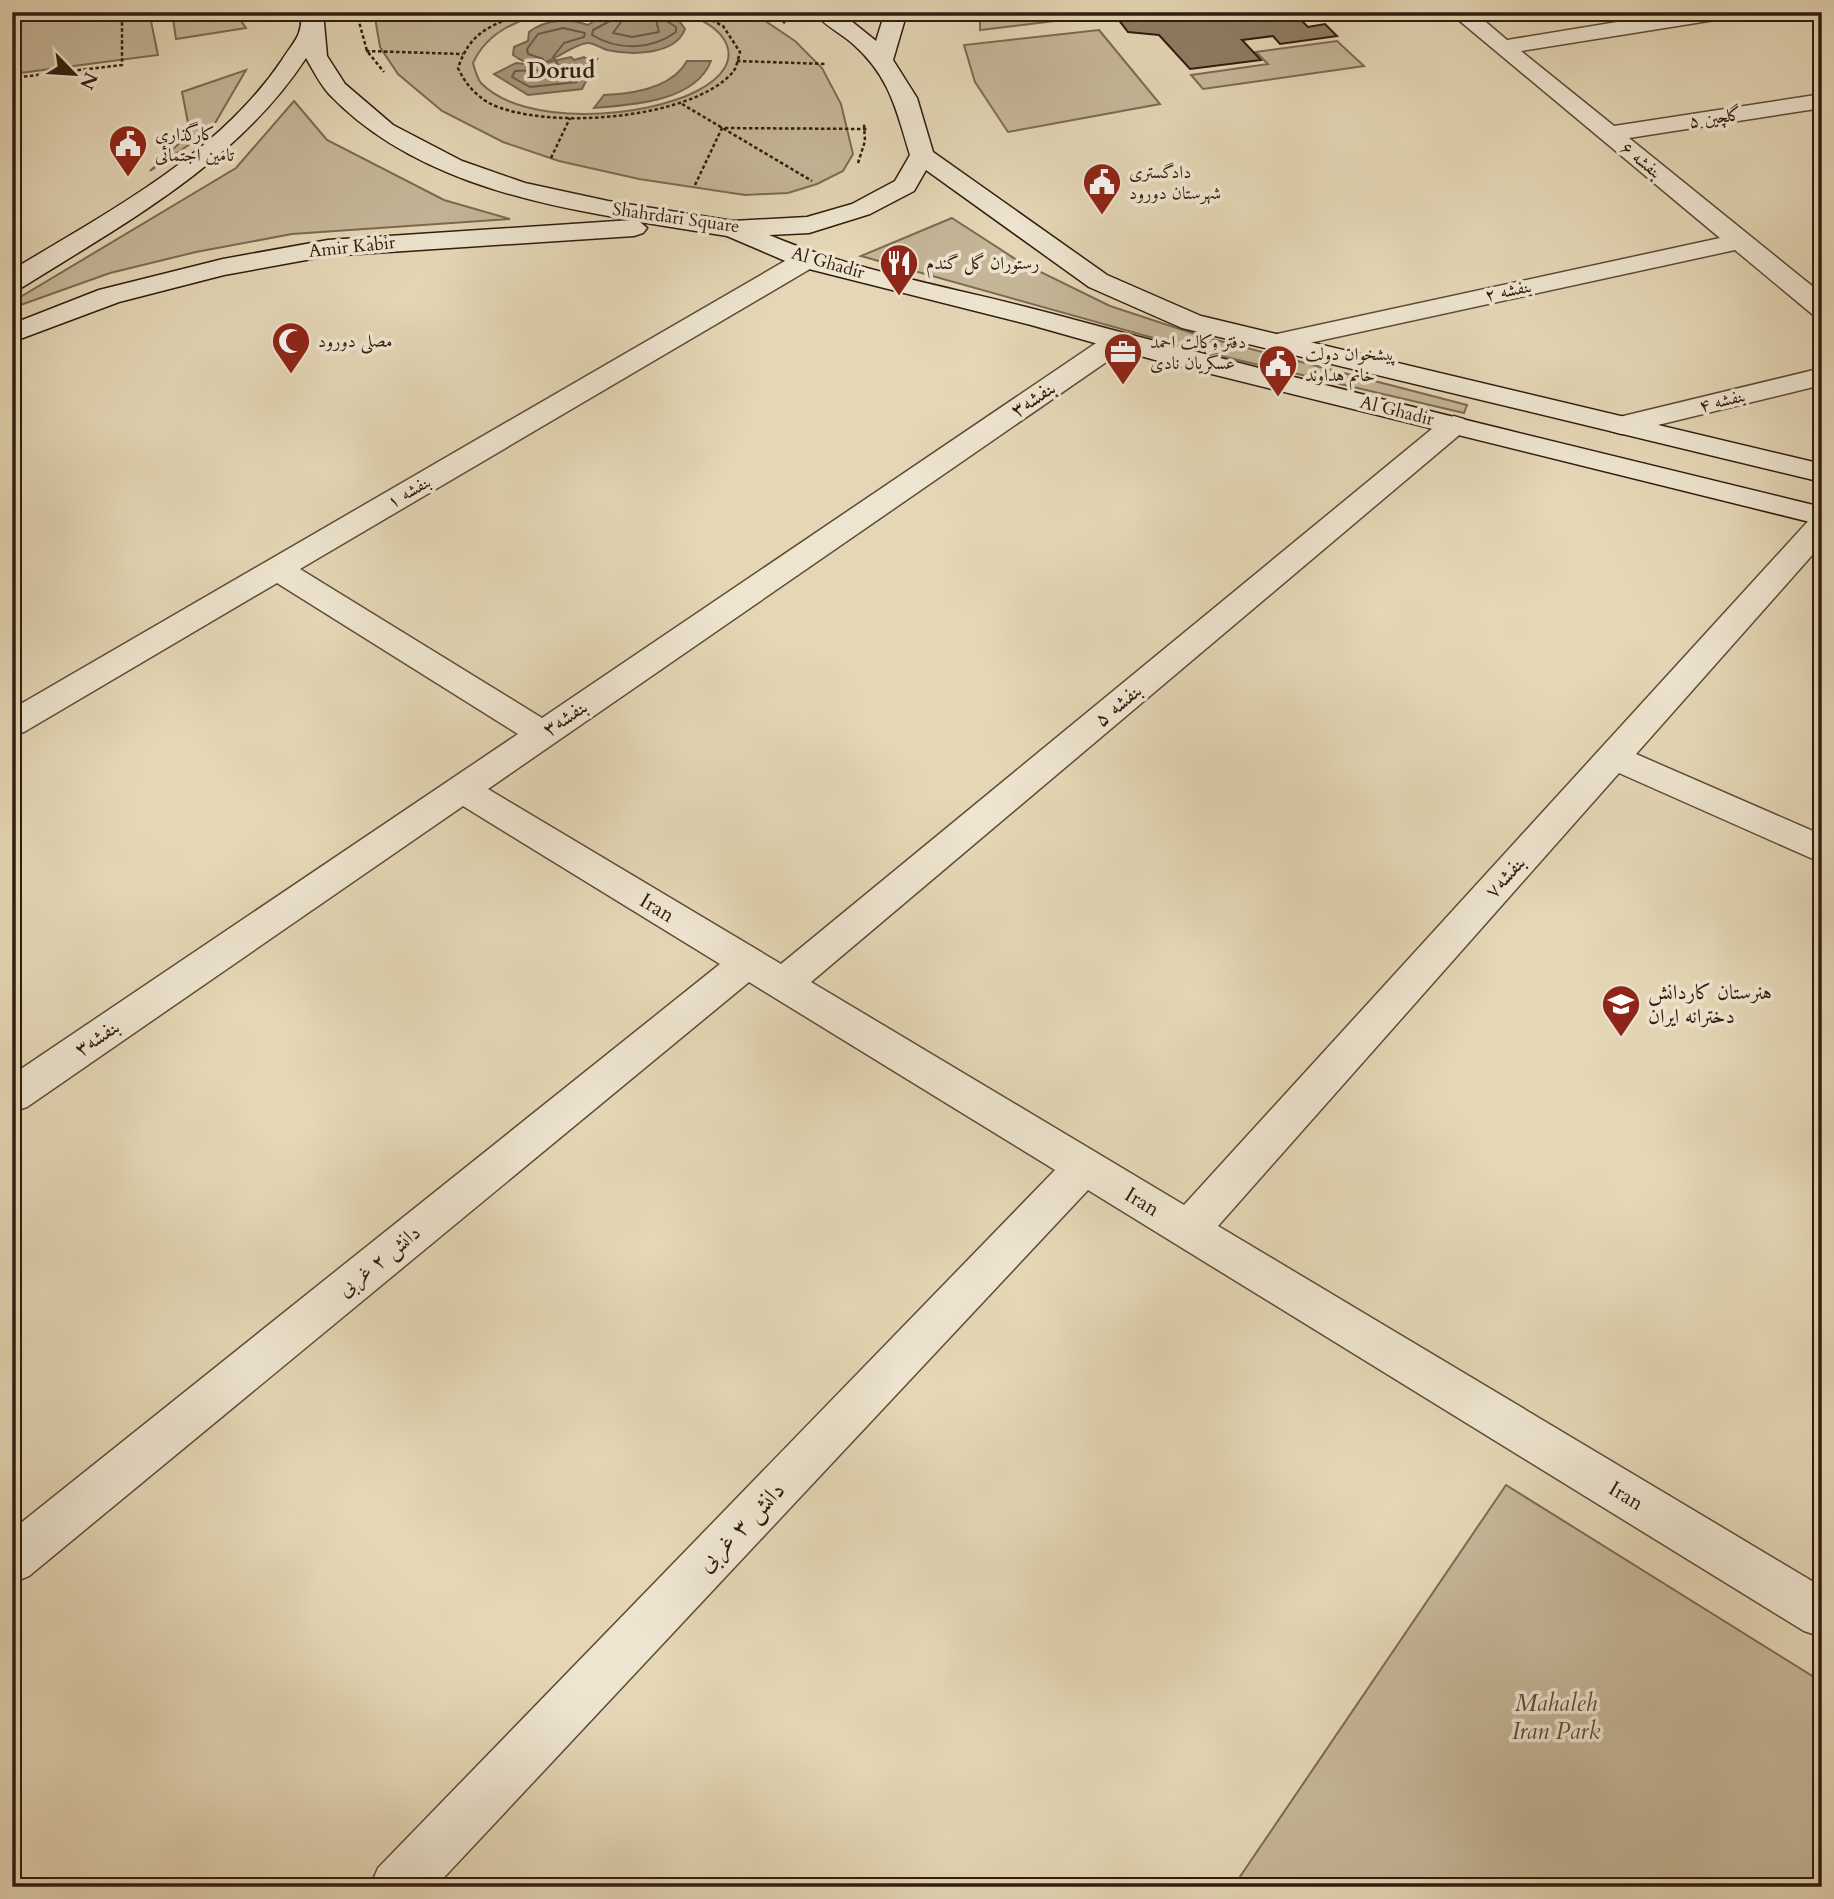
<svg xmlns="http://www.w3.org/2000/svg" width="1834" height="1899" font-family="Cardo,Amiri,serif">
<style>
.green{fill:#c6b799;stroke:#7c6a54;stroke-width:2}
.water{fill:#a8977d;stroke:#786651;stroke-width:2}
.lines{fill:none;stroke-linecap:round;stroke-linejoin:round}
.shore{stroke:#6c5a46;stroke-width:2}
.building{fill:#8f7d65;stroke:#311c0e;stroke-width:2}
.street-casing{stroke:#5e4b38;stroke-width:3}
.secondary-casing{stroke:#311c0e;stroke-width:3}
.path{stroke:#311c0e;stroke-width:2.5;stroke-dasharray:3.5 2.5;stroke-linecap:butt}
.street{fill:#eee5d0;fill-rule:evenodd}
.secondary{fill:#eee5d0;fill-rule:evenodd}
.labels{text-anchor:middle;dominant-baseline:central;stroke-width:7;stroke-linejoin:round;paint-order:stroke}
.far-street-label{font-size:18px;fill:#311c0e;stroke:#eee5d0}
.far-poi-label{font-size:18px;fill:#311c0e;stroke:#eee5d0;text-anchor:start}
.street-label{font-size:21px;fill:#311c0e;stroke:#eee5d0}
.poi-label{font-size:21px;fill:#311c0e;stroke:#eee5d0;text-anchor:start}
.far-district-label{font-size:23px;font-weight:bold;fill:#311c0e;stroke:#eee5d0}
.near-street-label{font-size:24px;fill:#311c0e;stroke:#eee5d0}
.near-park-label{font-size:24px;font-style:italic;fill:#5e4a38;stroke:#eee5d0}
</style>
<rect width="100%" height="100%" fill="#e5d7b6"/>
<filter id="stains"><feTurbulence type="fractalNoise" baseFrequency=".00286" numOctaves="4"/><feColorMatrix values="0 0 0 0 .2 0 0 0 0 .09 0 0 0 0 .02 0 0 0 .5 -.17"/></filter>
<radialGradient id="worn" r=".72"><stop offset=".6" stop-color="#630" stop-opacity="0"/><stop offset="1" stop-color="#630" stop-opacity=".3"/></radialGradient>
<!-- green -->
<path class="green" d="M12,12H149L158,55L12,74Z
M172,12H235L246,28L176,39Z
M374,12H551C518,19 487,32 473,63C475,70 477,78 481,83C525,128 645,118 697,91C753,62 727,23 677,12H752L795,41L822,68L841,104L853,154L843,171L817,184L788,193L745,195L639,179L559,161L503,142L442,111L398,74L380,47Z
M952,12H1074L1079,18L980,30V17L950,15Z
M1099,30L1160,104L1008,132L975,82L964,45Z
M1337,41L1364,66L1203,89L1191,75L1268,64L1256,52Z
M246,70L211,130L150,171L190,133L182,92Z
M294,101L327,140L444,200L510,219L292,234L196,252L110,273L12,308V302L236,168Z
M952,218L1020,262L1110,306L1201,336L1467,405L1464,413L1200,351L861,256Z
M1506,1485L1822,1682V1887H1233Z"/>
<!-- water -->
<path class="water" d="M621,12C642,12 673,7 685,29C675,56 630,55 607,50C601,48 592,42 587,43C562,47 544,78 513,55L514,47L528,41L529,32C546,19 569,18 588,25L597,19Z
M571,57L574,60L584,57L590,61L597,59L582,89L528,95L494,74L516,63L535,65Z
M687,61H711C695,102 631,105 594,108L604,95C632,94 672,88 687,61Z"/>
<g class="lines">
<!-- shore -->
<path class="shore" d="M614,12L612,20L593,30L592,35C619,51 651,50 676,32V27L665,20L663,12
M623,12L621,22L613,33L632,37L659,32L654,12
M563,28L585,33L584,37L564,43L553,57L559,66L583,67L577,82L530,87L512,77L515,71L542,70L545,65L543,59L528,54L527,49L538,34Z"/>
</g>
<!-- building -->
<path class="building" d="M1128,12H1293L1308,27L1325,24L1337,36L1280,44L1273,36L1242,40L1261,60L1190,69L1159,35L1128,32L1118,19Z"/>
<g class="lines">
<!-- street casing -->
<g class="street-casing">
<path id="street" d="M1449,12H1474L1507,40L1678,12H1732L1729,17L1721,19L1521,51L1614,126L1822,94V108L1629,138L1822,294V316L1812,314L1735,250L1277,350L1267,348L1263,342L1267,336L1277,334L1720,238Z
M806,252L815,254L819,260L815,266L300,569L542,718L1108,335L1118,333L1128,335L1132,341L1128,347L488,789L781,964L1444,419L1454,416L1464,419L1469,425L1464,431L811,982L1184,1205L1811,518L1822,516V544L1636,754L1822,835V863L1619,773L1218,1226L1822,1587V1637L1804,1631L1088,1190L435,1887H370L378,1868L1055,1170L749,982L29,1576L12,1583V1530L720,964L463,806L27,1107L12,1112V1075L518,734L277,583L24,732L12,735V709L797,254Z
M1822,368V385L1621,434L1611,431L1606,425L1611,419Z"/>
</g>
<!-- secondary casing -->
<g class="secondary-casing">
<path id="secondary" d="M301,12H323L327,56L345,84L393,125L462,161L525,183L608,201L733,221L807,217L852,204L895,181L910,155C896,109 890,77 853,44C841,33 823,25 814,12H840L876,41L885,12H907L893,60L917,98L933,152L1107,275L1201,316L1822,464V482L1182,328L1089,287L926,170L914,191L870,214L809,233L769,235C859,273 958,288 1053,314C1308,383 1565,444 1822,507V525L1155,360L1031,325L797,266L727,236L640,222L647,228L643,233L634,236L328,256L224,275L119,302L12,342V324L99,290L223,259L328,240L632,220C525,203 406,175 329,94C320,84 313,70 306,58C237,163 125,223 21,288L12,290V270C108,212 218,155 282,60C294,41 303,36 301,12Z"/>
</g>
<!-- path -->
<path class="path" d="M524,12C490,27 471,30 458,68C465,83 474,94 489,103C543,131 692,120 733,72C737,67 738,58 740,52L723,26L696,12
M768,12L785,23
M12,15L36,12
M358,18L367,51L384,72
M366,51L463,54
M737,61L827,64
M12,78L122,65V12
M682,104L812,181
M551,158L570,118
M858,163L865,141L864,124
M695,185L722,128L867,129"/>
<!-- street -->
<use href="#street" class="street"/>
<!-- secondary -->
<use href="#secondary" class="secondary"/>
</g>
<!-- icons -->
<defs>
<g id="civic-pin" transform="scale(2.0125)"><path d="M0 17L-7.5 6A9.5 9.5 0 1 1 7.5 6Z" fill="#8f2418" stroke="#eee5d0"/><path d="M-.6-6.5H3V-4.5H.6V-3L4-1V1h2V6H-6V1h2V-1L-.6-3ZM-1.2 2.5V6h2.4V2.5Z" fill="#fff"/></g>
<g id="restaurant-pin" transform="scale(2.0125)"><path d="M0 17L-7.5 6A9.5 9.5 0 1 1 7.5 6Z" fill="#8f2418" stroke="#eee5d0"/><path d="M-5-6h1v4h1v-4h1v4h1v-4h1v5L-1.5 .5V6h-2V.5L-5-1ZM5-6V6H3V1.5H1.5Q1.5-4 5-6Z" fill="#fff"/></g>
<g id="mosque-pin" transform="scale(2.0125)"><path d="M0 17L-7.5 6A9.5 9.5 0 1 1 7.5 6Z" fill="#8f2418" stroke="#eee5d0"/><path d="M3.5-4.9A6 6 0 1 0 3.5 4.9A5 5 0 1 1 3.5-4.9Z" fill="#fff"/></g>
<g id="office-pin" transform="scale(2.0125)"><path d="M0 17L-7.5 6A9.5 9.5 0 1 1 7.5 6Z" fill="#8f2418" stroke="#eee5d0"/><path d="M-6-3h4V-5.5h4V-3h4V5H-6ZM-1-4.5V-3h2v-1.5ZM-6 0V1H6V0Z" fill="#fff"/></g>
<g id="school-pin" transform="scale(2.0125)"><path d="M0 17L-7.5 6A9.5 9.5 0 1 1 7.5 6Z" fill="#8f2418" stroke="#eee5d0"/><path d="M0-5L7-2L0 1L-7-2ZM-4 1L0 2.5L4 1V4Q0 6-4 4Z" fill="#fff"/></g>
</defs>
<g fill-rule="evenodd">
<use href="#civic-pin" x="128" y="144"/>
<use href="#civic-pin" x="1102" y="182"/>
<use href="#restaurant-pin" x="899" y="263"/>
<use href="#mosque-pin" x="291" y="341"/>
<use href="#office-pin" x="1123" y="352"/>
<use href="#civic-pin" x="1278" y="364"/>
<use href="#school-pin" x="1621" y="1004"/>
</g>
<g class="labels">
<!-- far-street labels -->
<g class="far-street-label">
<text transform="translate(1715 118) rotate(-9)">گلچین ۵</text>
<text transform="translate(1641 160) rotate(39)">بنفشه ۶</text>
<text transform="translate(676 218) rotate(8)">Shahrdari Square</text>
<text transform="translate(352 247) rotate(-6)">Amir Kabir</text>
<text transform="translate(828 263) rotate(16)">Al Ghadir</text>
<text transform="translate(1508 291) rotate(-12)">بنفشه ۲</text>
<text transform="translate(1722 401) rotate(-14)">بنفشه ۴</text>
<text transform="translate(1397 411) rotate(14)">Al Ghadir</text>
<text transform="translate(409 492) rotate(-30)">بنفشه ۱</text>
</g>
<!-- far-poi labels -->
<g class="far-poi-label">
<text x="155" y="134">کارگذاری<tspan x="155" dy="21">تامین اجتمائی</tspan></text>
<text x="1129" y="172">دادگستری<tspan x="1129" dy="21">شهرستان دورود</tspan></text>
<text x="926" y="263">رستوران گل گندم</text>
<text x="318" y="341">مصلی دورود</text>
<text x="1150" y="342">دفتر وکالت احمد<tspan x="1150" dy="21">عسگریان نادی</tspan></text>
<text x="1305" y="354">پیشخوان دولت<tspan x="1305" dy="21">خانم هداوند</tspan></text>
</g>
<!-- street labels -->
<g class="street-label">
<text transform="translate(1033 399) rotate(-34)">بنفشه۳</text>
<text transform="translate(1118 705) rotate(-40)">بنفشه ۵</text>
<text transform="translate(565 718) rotate(-34)">بنفشه۳</text>
<text transform="translate(1505 877) rotate(-48)">بنفشه۷</text>
<text transform="translate(657 908) rotate(31)">Iran</text>
<text transform="translate(97 1038) rotate(-34)">بنفشه۳</text>
<text transform="translate(1142 1202) rotate(31)">Iran</text>
<text transform="translate(379 1261) rotate(-39)">دانش ۲ غربی</text>
<text transform="translate(1626 1496) rotate(31)">Iran</text>
</g>
<!-- poi labels -->
<g class="poi-label">
<text x="1648" y="992">هنرستان کاردانش<tspan x="1648" dy="24">دخترانه ایران</tspan></text>
</g>
<!-- far-district labels -->
<g class="far-district-label">
<text x="561" y="70">Dorud</text>
</g>
<!-- near-street labels -->
<g class="near-street-label">
<text transform="translate(741 1527) rotate(-46)">دانش ۳ غربی</text>
</g>
<!-- near-park labels -->
<g class="near-park-label">
<text x="1556" y="1703">Mahaleh<tspan x="1556" dy="28">Iran Park</tspan></text>
</g>
</g>
<!-- margin -->
<rect width="1834" height="1899" fill="none" stroke="#e5d7b6" stroke-width="42"/>
<rect x="14" y="14" width="1806" height="1871" fill="none" stroke="#311c0e" stroke-width="3.5"/>
<rect x="21" y="21" width="1792" height="1857" fill="none" stroke="#311c0e" stroke-width="2"/>
<!-- north arrow -->
<g transform="translate(74 74) rotate(115)" stroke="#eee5d0" stroke-width="5" paint-order="stroke">
<path d="M0-5L12 26L0 18L-12 26Z" fill="#311c0e"/>
<text y="-10" font-size="19" font-weight="bold" text-anchor="middle" fill="#311c0e">N</text>
</g>
<rect width="100%" height="100%" filter="url(#stains)"/>
<rect width="100%" height="100%" fill="url(#worn)"/>
</svg>
